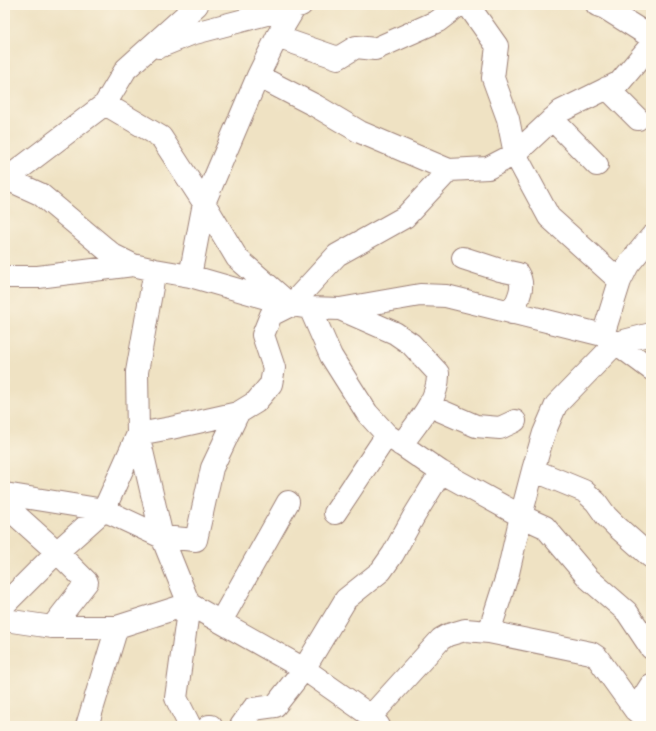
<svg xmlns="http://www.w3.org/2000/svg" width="656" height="731" font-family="Kalam,sans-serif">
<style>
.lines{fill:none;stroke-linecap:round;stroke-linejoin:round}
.minor-casing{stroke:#9c8077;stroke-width:24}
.minor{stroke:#fff;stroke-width:22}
</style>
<rect width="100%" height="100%" fill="#fcf5e5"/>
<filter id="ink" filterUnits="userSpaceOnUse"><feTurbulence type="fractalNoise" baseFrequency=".025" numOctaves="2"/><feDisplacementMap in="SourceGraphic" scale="8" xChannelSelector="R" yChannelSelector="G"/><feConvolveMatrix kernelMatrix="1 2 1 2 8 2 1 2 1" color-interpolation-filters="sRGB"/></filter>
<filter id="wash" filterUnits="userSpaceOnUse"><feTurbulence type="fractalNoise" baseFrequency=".012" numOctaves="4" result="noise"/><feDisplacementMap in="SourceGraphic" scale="16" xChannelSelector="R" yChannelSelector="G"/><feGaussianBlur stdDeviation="0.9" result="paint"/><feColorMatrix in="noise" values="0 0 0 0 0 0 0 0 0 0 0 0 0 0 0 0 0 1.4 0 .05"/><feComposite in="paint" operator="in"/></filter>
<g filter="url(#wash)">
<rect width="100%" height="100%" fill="#efe2c3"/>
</g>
<g filter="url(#ink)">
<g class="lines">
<!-- minor casing -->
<g class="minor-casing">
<path id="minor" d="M468,5L497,46L493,78L508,119L515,154L561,111L620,82L651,45
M597,5L605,8L651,37
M277,37L338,58L356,47L375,49L438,21L459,5
M159,47L191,34L301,5
M258,76L316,106L360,132L449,170L488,168L515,154L549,217L620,281L603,335
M607,88L638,119
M105,104L161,137L204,203L237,258L285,300
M552,119L597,165
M7,179L40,194L113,255L133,265L155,270L190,276L291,305L310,308L340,309L420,295L446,296L603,335L616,343L651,369
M5,180L105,104L126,69L197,5
M463,258L500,270L518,274C526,287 517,300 512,313
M155,270L137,372L138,434L162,537L189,604L176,698L190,726
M190,276L204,203L258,76L277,37L295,7
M5,277H38L133,265
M620,281L628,265L651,237
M310,308L331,356L367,413L387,435L441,472L521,516L545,527L589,579L627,612L651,648
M340,309L395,333L411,344L438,373C439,401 416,424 401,445
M430,406L476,426L500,428L515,421
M138,434L171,428L238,413L256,402L271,384L274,368L263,335L271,315L291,305L337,255L405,217L449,170
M533,470L584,491L596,502L606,516L616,526L651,557
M5,494L104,510L162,537L196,540L212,468L238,413
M5,503L17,516L57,552L87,582L52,627
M335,513L387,435
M5,604L57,552L104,510L138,434
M5,620L52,627H117L189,604L304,669L371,716L379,726
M221,621L288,502
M489,632L508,573L521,516L533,470L544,433L556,405L616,343L651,334
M635,710L651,685
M371,716L441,639L448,635L465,630L489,632L591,653L597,657L635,710L651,723
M87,726L117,627
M209,726H211
M241,726L253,709L275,706L304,669L346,599L381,571L393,554L414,516L441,472"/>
</g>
<!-- minor -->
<use href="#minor" class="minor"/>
</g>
</g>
<!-- margin -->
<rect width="656" height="731" fill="none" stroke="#fcf5e5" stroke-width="20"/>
</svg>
